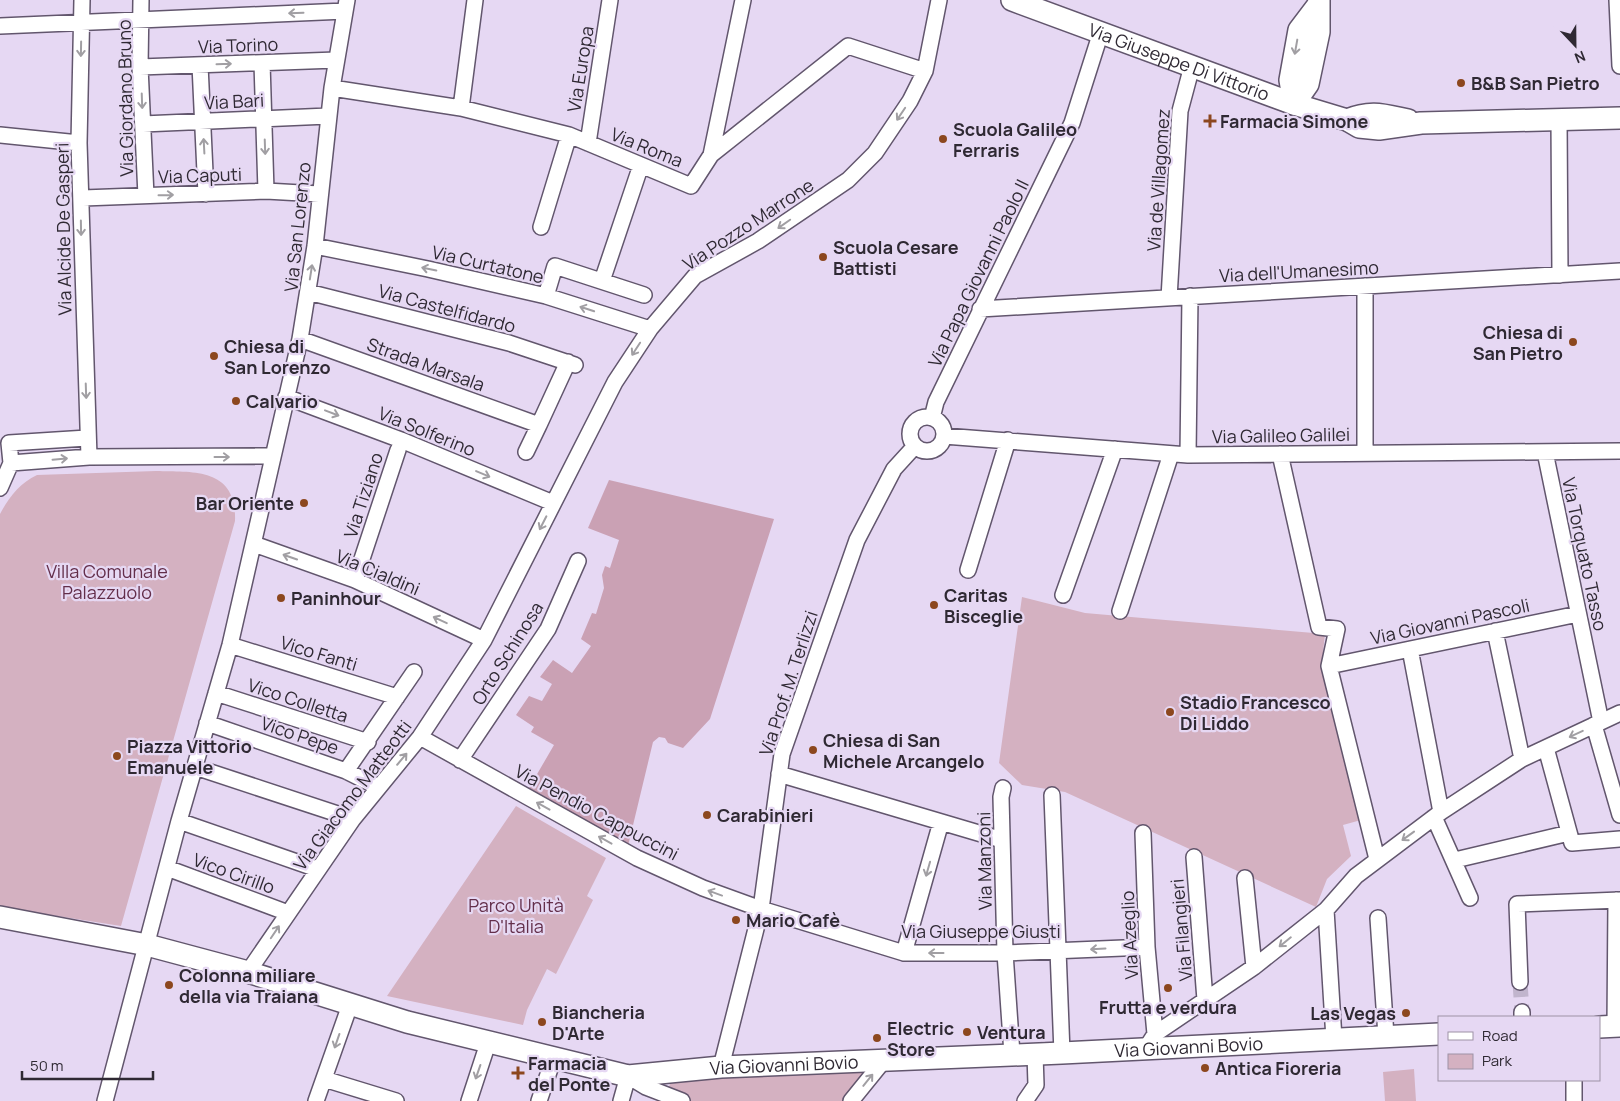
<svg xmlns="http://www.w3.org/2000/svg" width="1620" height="1101" font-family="Manrope,sans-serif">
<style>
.green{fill:#d4b1c1}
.forest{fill:#caa1b4}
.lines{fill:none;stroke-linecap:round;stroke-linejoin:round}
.street-tunnel{stroke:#c1b5cd;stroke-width:15;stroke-dasharray:15 8;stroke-linecap:butt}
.street-casing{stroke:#62566d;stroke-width:18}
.secondary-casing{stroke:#62566d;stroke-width:24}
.street{stroke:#fff;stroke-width:15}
.secondary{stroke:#fff;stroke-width:21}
.oneway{stroke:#a19fa3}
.poi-dot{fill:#8c471e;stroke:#e6d8f3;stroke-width:2}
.labels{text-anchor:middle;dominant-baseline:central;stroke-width:4.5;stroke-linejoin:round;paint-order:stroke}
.street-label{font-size:18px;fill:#2f2933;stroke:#e6d8f3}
.poi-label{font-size:18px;font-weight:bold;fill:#2f2933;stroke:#e6d8f3;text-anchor:start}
.park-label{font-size:18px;fill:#632e4a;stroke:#e6d8f3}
</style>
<rect width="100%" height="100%" fill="#e6d8f3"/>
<!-- green -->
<path class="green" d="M156,471C195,472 237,468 235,521L121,926L0,907V514C9,497 20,483 37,475Z
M1022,597L1085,613L1325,634L1322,661L1361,820L1343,825L1351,856L1327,879L1316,907L1065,792L1022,785L999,763Z
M516,806L606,858L587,896L593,900L556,974L547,969L527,1010L523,1025L387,996Z
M885,1059L851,1101H682L667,1095L673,1072Z
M1414,1069L1416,1101H1385L1383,1072Z"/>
<!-- forest -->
<path class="forest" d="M609,480L774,519L710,719L683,748L668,743L665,738L659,737L653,742L628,846L529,788L554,745L531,732L534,727L516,715L529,696L542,701L552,684L540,677L553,660L572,673L591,646L581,639L592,613L596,614L604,588L602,575L605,566L610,568L619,540L588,528Z"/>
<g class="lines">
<!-- street-tunnel -->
<path class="street-tunnel" d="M1520,982L1522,1012"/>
<!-- street casing -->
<g class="street-casing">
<path id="street" d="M82,0L79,143L89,457
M141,0L140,67L146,196
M1617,0L1620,66
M0,26L345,11
M262,63L266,191
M200,65L206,194
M140,67L336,60
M332,88L461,108L569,135L691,186L711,155L848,46L925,71
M461,108L475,0
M1559,119L1560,275
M143,124L328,116
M0,135L79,143
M588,143L610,0
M711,155L743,0
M83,198L266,191L319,194
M541,227L569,135
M315,246L428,269L546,296L650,329
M602,281L641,165
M1365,286V453
M308,292L509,343L575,365
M546,296L555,266L644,295
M1169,298L1180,111L1192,66
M980,309L1620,271
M300,339L539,425L568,362
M286,397L401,440L553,503
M910 434a17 17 0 1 1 34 0a17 17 0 1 1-34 0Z
M932,418L936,402L1072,123L1101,32
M944,436L1188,455L1620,451
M526,452L539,425
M1545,452L1601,722
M1280,454L1319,627L1337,629L1329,666L1377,859
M1188,455L1190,296
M11,463L89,457L272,456
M0,488L11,463L9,443L87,438
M254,544L355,580L484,640
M968,570L1008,440
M355,580L398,450
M1063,595L1115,449
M1120,611L1171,454
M1495,631L1522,759
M230,645L397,697
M1410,649L1441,812
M1329,666L1578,614
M216,693L368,742
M207,723L346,771L378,787
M1594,725L1620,815
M420,737L637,858L703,888L761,909L904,953H1005L1147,947
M1546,748L1572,843L1620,839
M460,760L548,629L578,561
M195,767L353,819
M346,771L414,672
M779,774L1002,840
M1003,788L1001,797L1005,953L1012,1054
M1052,795L1062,1053
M1434,817L1470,898
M179,821L317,869
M1143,833L1147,947L1155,1034
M1194,857L1205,1000
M1455,860L1569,833
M167,868L288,913
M1245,878L1254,967
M1326,910L1334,1039
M1378,918L1386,1036
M904,953L941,822
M248,972L353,819L420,737L484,640L615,382L650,329L695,276L758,241L848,180L875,153L910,101L925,71L939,0
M1520,982L1517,904L1620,900
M1522,1012V1017
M1615,1026L1616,900
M1146,1048L1155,1034L1254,967L1326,910L1356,876L1441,812L1522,759L1620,713
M721,1067L761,909L782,754L857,540L894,469L915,446
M324,1079L396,1101
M1574,1080V1101
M105,1101L179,821L230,645L300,339L315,246L332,88L347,0
M316,1101L351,1002
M469,1101L488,1043
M539,1101L554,1057
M621,1101L628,1076L646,1087L682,1101
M851,1101L885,1059
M1025,1101L1036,1085L1035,1054"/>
</g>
<!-- secondary casing -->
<g class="secondary-casing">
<g id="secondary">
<path id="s1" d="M1012,0L1294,104L1347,120L1359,127L1379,129L1421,123L1620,118"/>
<path d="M1294,104L1308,84L1319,32V0"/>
<path d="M1294,104L1290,80L1299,30L1318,5"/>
<path d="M1347,120C1371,110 1384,115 1408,120"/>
<path id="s2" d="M0,917L147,945L248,972L407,1022L628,1076L721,1067L1062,1053L1439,1034"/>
<path d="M1599,1027L1620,1026"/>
</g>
</g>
<!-- street -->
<use href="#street" class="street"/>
<!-- secondary -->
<use href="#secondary" class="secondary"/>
</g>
<!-- one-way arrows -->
<defs><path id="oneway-shaft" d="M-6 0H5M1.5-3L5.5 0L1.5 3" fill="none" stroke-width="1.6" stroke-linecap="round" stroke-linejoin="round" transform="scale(1.25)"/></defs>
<g class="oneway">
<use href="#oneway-shaft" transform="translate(296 13) rotate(178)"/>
<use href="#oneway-shaft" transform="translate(1296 47) rotate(100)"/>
<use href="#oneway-shaft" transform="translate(81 49) rotate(91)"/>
<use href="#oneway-shaft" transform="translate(224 64) rotate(-2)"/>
<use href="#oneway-shaft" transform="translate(142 101) rotate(88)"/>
<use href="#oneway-shaft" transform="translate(901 114) rotate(124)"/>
<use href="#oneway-shaft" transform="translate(204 146) rotate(-93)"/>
<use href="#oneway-shaft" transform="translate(265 147) rotate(88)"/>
<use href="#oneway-shaft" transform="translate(166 195) rotate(-1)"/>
<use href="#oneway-shaft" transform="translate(784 224) rotate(145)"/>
<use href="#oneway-shaft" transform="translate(81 228) rotate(89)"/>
<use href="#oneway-shaft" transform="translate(429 269) rotate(-168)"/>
<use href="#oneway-shaft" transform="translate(311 272) rotate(-81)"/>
<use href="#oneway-shaft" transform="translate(587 309) rotate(-162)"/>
<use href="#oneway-shaft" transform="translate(636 349) rotate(123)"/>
<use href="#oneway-shaft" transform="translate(86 391) rotate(88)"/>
<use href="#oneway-shaft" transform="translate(332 413) rotate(21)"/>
<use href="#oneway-shaft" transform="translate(222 457)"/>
<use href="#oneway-shaft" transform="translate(60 459) rotate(-5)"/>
<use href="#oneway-shaft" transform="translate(483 474) rotate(23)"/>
<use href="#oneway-shaft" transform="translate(543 523) rotate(117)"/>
<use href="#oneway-shaft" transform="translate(290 557) rotate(-161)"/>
<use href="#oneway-shaft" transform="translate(440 620) rotate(-155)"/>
<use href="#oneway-shaft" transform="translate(1576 734) rotate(155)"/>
<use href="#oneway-shaft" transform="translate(402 759) rotate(-50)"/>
<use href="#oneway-shaft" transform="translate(543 806) rotate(-151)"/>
<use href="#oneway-shaft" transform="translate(1408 836) rotate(144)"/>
<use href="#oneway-shaft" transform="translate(605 840) rotate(-151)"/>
<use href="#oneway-shaft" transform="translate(928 869) rotate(106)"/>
<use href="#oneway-shaft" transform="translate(715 893) rotate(-160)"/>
<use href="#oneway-shaft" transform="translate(275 932) rotate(-56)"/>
<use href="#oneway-shaft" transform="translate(1285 942) rotate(141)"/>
<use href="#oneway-shaft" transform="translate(1098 949) rotate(177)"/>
<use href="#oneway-shaft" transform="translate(936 953) rotate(-180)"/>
<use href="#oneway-shaft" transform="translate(337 1041) rotate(109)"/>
<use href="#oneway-shaft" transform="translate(478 1072) rotate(109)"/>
<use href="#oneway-shaft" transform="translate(868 1080) rotate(-51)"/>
</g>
<!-- markers -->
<g class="poi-dot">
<circle cx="1461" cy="83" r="5"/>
<path d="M1207.5 113.5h5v5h5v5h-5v5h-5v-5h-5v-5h5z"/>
<circle cx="943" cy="139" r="5"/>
<circle cx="823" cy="257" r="5"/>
<circle cx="1573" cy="342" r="5"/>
<circle cx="214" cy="356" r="5"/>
<circle cx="236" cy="401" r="5"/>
<circle cx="304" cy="503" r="5"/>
<circle cx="281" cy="598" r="5"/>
<circle cx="934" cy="605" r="5"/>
<circle cx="1170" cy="712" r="5"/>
<circle cx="813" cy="750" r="5"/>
<circle cx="117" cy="756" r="5"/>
<circle cx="707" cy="815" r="5"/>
<circle cx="736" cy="920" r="5"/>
<circle cx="169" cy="985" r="5"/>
<circle cx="1168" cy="988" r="5"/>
<circle cx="1406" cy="1013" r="5"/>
<circle cx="542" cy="1022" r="5"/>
<circle cx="967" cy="1032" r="5"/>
<circle cx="877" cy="1038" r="5"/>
<circle cx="1205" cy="1068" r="5"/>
<path d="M515.5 1065.5h5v5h5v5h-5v5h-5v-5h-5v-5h5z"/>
</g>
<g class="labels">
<!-- street labels -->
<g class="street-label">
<text transform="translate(238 45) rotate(-2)">Via Torino</text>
<text stroke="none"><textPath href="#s1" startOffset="178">Via Giuseppe Di Vittorio</textPath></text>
<text transform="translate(580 69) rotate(-81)">Via Europa</text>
<text transform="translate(125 98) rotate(-91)">Via Giordano Bruno</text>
<text transform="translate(234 101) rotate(-3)">Via Bari</text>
<text transform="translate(647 147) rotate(22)">Via Roma</text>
<text transform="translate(200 175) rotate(-2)">Via Caputi</text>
<text transform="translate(1158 180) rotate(-86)">Via de Villagomez</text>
<text transform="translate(748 224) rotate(-33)">Via Pozzo Marrone</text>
<text transform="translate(297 227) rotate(-84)">Via San Lorenzo</text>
<text transform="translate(63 229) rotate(-91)">Via Alcide De Gasperi</text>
<text transform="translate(488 264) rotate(13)">Via Curtatone</text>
<text transform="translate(1299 271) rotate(-3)">Via dell'Umanesimo</text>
<text transform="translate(978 273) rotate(-64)">Via Papa Giovanni Paolo II</text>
<text transform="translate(447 308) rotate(15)">Via Castelfidardo</text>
<text transform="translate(426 364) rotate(20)">Strada Marsala</text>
<text transform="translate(427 431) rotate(22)">Via Solferino</text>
<text transform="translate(1281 435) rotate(-1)">Via Galileo Galilei</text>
<text transform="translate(363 495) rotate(-72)">Via Tiziano</text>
<text transform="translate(1585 554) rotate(78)">Via Torquato Tasso</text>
<text transform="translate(378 572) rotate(23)">Via Cialdini</text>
<text transform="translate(1450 621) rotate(-12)">Via Giovanni Pascoli</text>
<text transform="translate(319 653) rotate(17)">Vico Fanti</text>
<text transform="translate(507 653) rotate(-58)">Orto Schinosa</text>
<text transform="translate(788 683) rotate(-72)">Via Prof. M. Terlizzi</text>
<text transform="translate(298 700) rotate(18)">Vico Colletta</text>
<text transform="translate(300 735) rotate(19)">Vico Pepe</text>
<text transform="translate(352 795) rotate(-53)">Via Giacomo Matteotti</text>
<text transform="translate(597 812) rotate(28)">Via Pendio Cappuccini</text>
<text transform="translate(984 861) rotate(-91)">Via Manzoni</text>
<text transform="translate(234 873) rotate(20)">Vico Cirillo</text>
<text transform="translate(1181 930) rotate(-95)">Via Filangieri</text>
<text x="981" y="931">Via Giuseppe Giusti</text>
<text transform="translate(1129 935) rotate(-93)">Via Azeglio</text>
<text stroke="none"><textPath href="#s2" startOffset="1210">Via Giovanni Bovio</textPath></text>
<text stroke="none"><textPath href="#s2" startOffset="805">Via Giovanni Bovio</textPath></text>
</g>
<!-- poi labels -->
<g class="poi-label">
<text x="1471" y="83">B&amp;B San Pietro</text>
<text x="1220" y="121">Farmacia Simone</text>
<text x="953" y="129">Scuola Galileo<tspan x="953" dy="21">Ferraris</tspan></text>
<text x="833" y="247">Scuola Cesare<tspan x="833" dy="21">Battisti</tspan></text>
<text x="1563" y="332" text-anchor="end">Chiesa di<tspan x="1563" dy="21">San Pietro</tspan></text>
<text x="224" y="346">Chiesa di<tspan x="224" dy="21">San Lorenzo</tspan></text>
<text x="246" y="401">Calvario</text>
<text x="294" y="503" text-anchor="end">Bar Oriente</text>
<text x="944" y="595">Caritas<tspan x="944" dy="21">Bisceglie</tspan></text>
<text x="291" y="598">Paninhour</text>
<text x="1180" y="702">Stadio Francesco<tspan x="1180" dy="21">Di Liddo</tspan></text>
<text x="823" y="740">Chiesa di San<tspan x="823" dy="21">Michele Arcangelo</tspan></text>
<text x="127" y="746">Piazza Vittorio<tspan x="127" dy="21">Emanuele</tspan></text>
<text x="717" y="815">Carabinieri</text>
<text x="746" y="920">Mario Cafè</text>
<text x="179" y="975">Colonna miliare<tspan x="179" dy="21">della via Traiana</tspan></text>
<text x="1168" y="1007" text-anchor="middle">Frutta e verdura</text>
<text x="552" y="1012">Biancheria<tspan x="552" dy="21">D'Arte</tspan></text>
<text x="1396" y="1013" text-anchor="end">Las Vegas</text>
<text x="887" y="1028">Electric<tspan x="887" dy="21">Store</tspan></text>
<text x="977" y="1032">Ventura</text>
<text x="528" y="1063">Farmacia<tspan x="528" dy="21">del Ponte</tspan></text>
<text x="1215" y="1068">Antica Fioreria</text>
</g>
<!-- park labels -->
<g class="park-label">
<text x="107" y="571">Villa Comunale<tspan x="107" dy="21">Palazzuolo</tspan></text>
<text x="516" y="905">Parco Unità<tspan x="516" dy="21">D'Italia</tspan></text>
</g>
</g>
<!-- legend -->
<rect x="1438" y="1016" width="162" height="65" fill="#e6d8f3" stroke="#9d92a6"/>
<rect x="1448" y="1032" width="25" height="8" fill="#ffffff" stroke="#9d92a6"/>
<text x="1482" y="1041" font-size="15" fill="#2f2933">Road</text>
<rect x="1448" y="1054" width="25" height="15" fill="#d4b1c1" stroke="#9d92a6"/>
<text x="1482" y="1066" font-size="15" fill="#2f2933">Park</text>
<!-- north arrow -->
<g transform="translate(1575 45) rotate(158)" stroke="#e6d8f3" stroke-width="4" paint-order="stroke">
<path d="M0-4L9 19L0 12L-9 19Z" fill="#2f2933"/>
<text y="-8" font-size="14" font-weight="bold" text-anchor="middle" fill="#2f2933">N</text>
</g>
<!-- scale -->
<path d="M22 1071v8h131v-8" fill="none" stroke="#2f2933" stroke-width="2.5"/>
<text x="30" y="1071" font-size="15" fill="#2f2933" stroke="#e6d8f3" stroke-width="4" paint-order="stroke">50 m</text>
</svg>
